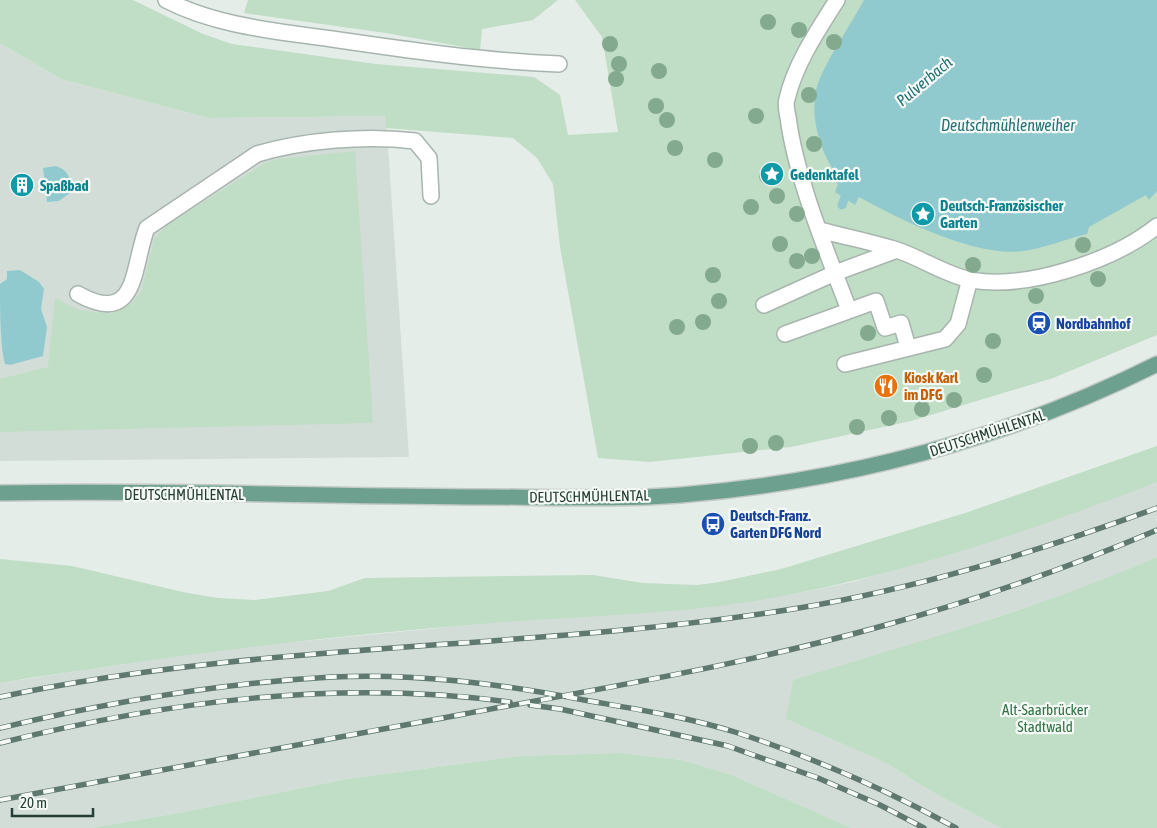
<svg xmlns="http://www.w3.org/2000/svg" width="1157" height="828" font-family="'Asap Condensed',sans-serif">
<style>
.built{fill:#d3ddd8}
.green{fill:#c0ddc5}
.water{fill:#91cace}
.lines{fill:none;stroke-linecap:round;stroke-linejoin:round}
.stream{stroke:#91cace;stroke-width:9}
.minor-casing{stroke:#a8b5af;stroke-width:18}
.major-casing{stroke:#c2c9c6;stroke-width:18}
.minor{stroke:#fff;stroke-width:15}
.major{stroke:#6da08e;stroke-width:15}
.rail-casing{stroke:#607970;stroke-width:5.5}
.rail{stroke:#f5faf7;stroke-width:4;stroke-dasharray:11;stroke-linecap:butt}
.tree{fill:#83a98f}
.labels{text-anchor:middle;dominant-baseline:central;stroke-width:4.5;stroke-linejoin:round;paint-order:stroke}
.culture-label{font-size:15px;font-weight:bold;fill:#0d838f;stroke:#f5faf7;text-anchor:start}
.transit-label{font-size:15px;font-weight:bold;fill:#164399;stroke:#f5faf7;text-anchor:start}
.food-label{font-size:15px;font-weight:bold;fill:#c56008;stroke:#f5faf7;text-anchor:start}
.street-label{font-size:15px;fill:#253e35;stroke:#f5faf7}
.park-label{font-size:15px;fill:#327245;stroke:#f5faf7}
.water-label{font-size:16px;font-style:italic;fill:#237077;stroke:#f5faf7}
</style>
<rect width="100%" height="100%" fill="#e5ede9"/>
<!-- built -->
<path class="built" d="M0,43L61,79L209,118L386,116L409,457L0,461Z
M1157,482V557L1093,585L988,620L786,719L886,763L936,794L1001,828H852L732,775L682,760L620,753L520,756L347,779L179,813L90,828H0V683L223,649L490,623L695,608L799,593L853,582L922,562L991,540Z"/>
<!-- green -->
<path class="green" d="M0,0H133L203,34L232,44L376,64L534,77L560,95L568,135L618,132L602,37L575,0H1157V335L1053,378L911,421L791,447L650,462L598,458L560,247L553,184L537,158L513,138L386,128L385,116L209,118L61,79L0,43Z
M248,0H558L533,20L482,29L480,50L386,33L244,13Z
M355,151L373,423L0,432V379L48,367L55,298L79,310L95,312L112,313L132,303L141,292L154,239L167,225L263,164L279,159Z
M1157,446V482C1025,533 888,580 748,602C664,615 579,616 494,623C366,633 238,647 111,666C74,672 37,676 0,683V559L72,566L183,592L217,598L255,600L328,591L365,578L593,575L643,583L697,585L720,582L781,569L965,513Z
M1157,557V828H1001L936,794L886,763L786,719L793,680C915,642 1039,609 1157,557Z
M620,753L682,760L732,775L852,828H90L179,813L347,779L520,756Z"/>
<!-- water -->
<path class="water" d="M864,0H1157V191L1149,200L1146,195L1089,227L1087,234C1066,239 1045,248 1024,251C976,258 901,220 859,197L855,205L835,192L838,184L832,179L834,171C818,147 807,107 820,78C832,51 850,26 864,0Z
M56,166C69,170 72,180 70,193L59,201L47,202L43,168Z
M20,270L39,282L44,289L41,309L47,327L43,356L10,365L5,364C0,346 0,305 0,284L7,279V271Z"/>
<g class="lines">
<!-- stream -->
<path class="stream" d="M842,205L848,189"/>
<!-- minor casing -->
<g class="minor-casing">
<path id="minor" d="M166,0C216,26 276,31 332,39C407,50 483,61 559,64
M837,0C818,30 795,64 787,99C785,104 787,112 788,117C796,179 827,252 849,310
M820,230C845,237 872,242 897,250C921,258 946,275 971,280C1027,290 1113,261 1157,226
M78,294C139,328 132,265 147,228L257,154C304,140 366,135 415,141L429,158L431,196
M764,305L835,273L897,250
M785,334L876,301L885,328L901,323L908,347
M845,364L945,339L958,324L970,279"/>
</g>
<!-- major casing -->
<g class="major-casing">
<path id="major" d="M0,493C162,490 324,496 485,497C550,497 616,500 681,495C848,481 1007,439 1157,364"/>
</g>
<!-- minor -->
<use href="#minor" class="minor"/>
<!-- major -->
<use href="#major" class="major"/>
<!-- rail casing -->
<g class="rail-casing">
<path id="rail" d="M0,697C261,641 530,651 793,609C917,589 1039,551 1157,508
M530,705L560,709L728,746L818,778L880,805L924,828
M0,728C110,702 220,683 332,677C417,673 501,684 584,700C635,709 688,717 738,733C814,758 887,790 956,828
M0,743C167,701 339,679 510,702
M0,800C153,772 306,743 459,715C598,689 738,666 875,628C971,602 1065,569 1157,530"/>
</g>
<!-- rail -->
<use href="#rail" class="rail"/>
</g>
<!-- trees -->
<g class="tree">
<circle cx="768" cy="22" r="8"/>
<circle cx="799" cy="30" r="8"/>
<circle cx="834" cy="42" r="8"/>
<circle cx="610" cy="44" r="8"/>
<circle cx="619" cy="64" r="8"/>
<circle cx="659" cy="71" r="8"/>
<circle cx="616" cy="79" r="8"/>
<circle cx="809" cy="95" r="8"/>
<circle cx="656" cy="106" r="8"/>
<circle cx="756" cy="116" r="8"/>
<circle cx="667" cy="120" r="8"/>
<circle cx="814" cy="144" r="8"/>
<circle cx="675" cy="148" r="8"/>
<circle cx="715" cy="160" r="8"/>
<circle cx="767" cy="176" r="8"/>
<circle cx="777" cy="196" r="8"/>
<circle cx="751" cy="207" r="8"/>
<circle cx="797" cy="214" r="8"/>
<circle cx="780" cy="244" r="8"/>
<circle cx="1083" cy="245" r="8"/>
<circle cx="812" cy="256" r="8"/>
<circle cx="797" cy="261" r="8"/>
<circle cx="973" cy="265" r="8"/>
<circle cx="713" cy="275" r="8"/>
<circle cx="1098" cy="279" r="8"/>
<circle cx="1036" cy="296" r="8"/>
<circle cx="719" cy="301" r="8"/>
<circle cx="703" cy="322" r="8"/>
<circle cx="677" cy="327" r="8"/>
<circle cx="868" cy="333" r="8"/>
<circle cx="993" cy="341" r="8"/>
<circle cx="984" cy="375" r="8"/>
<circle cx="954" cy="400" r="8"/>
<circle cx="922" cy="409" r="8"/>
<circle cx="889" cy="418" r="8"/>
<circle cx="857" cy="427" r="8"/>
<circle cx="776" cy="443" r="8"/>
<circle cx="750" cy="446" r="8"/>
</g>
<!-- icons -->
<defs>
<g id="sight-disc" transform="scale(1.25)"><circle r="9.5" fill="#0f9aa8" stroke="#f5faf7"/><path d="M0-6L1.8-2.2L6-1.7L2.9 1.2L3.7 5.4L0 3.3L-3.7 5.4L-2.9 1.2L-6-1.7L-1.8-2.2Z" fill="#fff"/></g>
<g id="building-disc" transform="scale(1.25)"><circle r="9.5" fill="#0f9aa8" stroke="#f5faf7"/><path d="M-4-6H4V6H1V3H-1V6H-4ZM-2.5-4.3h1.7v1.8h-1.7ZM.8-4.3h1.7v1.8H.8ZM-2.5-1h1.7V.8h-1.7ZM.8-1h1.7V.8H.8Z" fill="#fff"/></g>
<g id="station-disc" transform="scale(1.25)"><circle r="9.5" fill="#1a4fb4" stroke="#f5faf7"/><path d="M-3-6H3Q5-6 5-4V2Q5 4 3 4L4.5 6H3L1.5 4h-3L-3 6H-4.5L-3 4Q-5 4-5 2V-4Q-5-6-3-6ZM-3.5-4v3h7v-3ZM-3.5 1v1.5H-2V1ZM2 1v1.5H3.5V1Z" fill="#fff"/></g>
<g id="restaurant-disc" transform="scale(1.25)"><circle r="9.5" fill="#e8710a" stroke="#f5faf7"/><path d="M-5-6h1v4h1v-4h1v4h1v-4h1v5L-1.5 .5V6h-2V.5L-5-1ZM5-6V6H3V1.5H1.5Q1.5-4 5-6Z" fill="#fff"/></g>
<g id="bus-disc" transform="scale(1.25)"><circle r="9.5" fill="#1a4fb4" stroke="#f5faf7"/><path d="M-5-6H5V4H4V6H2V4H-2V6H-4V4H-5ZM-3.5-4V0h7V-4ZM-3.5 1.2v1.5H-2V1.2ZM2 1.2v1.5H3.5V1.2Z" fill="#fff"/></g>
</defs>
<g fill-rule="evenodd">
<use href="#sight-disc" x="772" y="174"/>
<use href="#building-disc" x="22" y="185"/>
<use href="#sight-disc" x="923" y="214"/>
<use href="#station-disc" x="1039" y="323"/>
<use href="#restaurant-disc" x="886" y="386"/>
<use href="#bus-disc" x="713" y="524"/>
</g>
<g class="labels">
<!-- culture labels -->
<g class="culture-label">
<text x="790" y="174">Gedenktafel</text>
<text x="40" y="185">Spaßbad</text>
<text x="940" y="205">Deutsch-Französischer<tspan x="940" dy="17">Garten</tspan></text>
</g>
<!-- transit labels -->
<g class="transit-label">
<text x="1056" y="323">Nordbahnhof</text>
<text x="730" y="515">Deutsch-Franz.<tspan x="730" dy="17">Garten DFG Nord</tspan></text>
</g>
<!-- food labels -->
<g class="food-label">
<text x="904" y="377">Kiosk Karl<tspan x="904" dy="17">im DFG</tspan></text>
</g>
<!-- street labels -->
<g class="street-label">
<text transform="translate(987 433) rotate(-18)">DEUTSCHMÜHLENTAL</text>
<text x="184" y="494">DEUTSCHMÜHLENTAL</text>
<text transform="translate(589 496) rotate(-1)">DEUTSCHMÜHLENTAL</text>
</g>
<!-- park labels -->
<g class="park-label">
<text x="1045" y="709">Alt-Saarbrücker<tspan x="1045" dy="17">Stadtwald</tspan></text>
</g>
<!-- water labels -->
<g class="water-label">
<text transform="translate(924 81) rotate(-40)">Pulverbach</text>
<text x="1008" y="125">Deutschmühlenweiher</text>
</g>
</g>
<!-- scale -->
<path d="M12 808v8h81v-8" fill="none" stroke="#253e35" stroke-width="2.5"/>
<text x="20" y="808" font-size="15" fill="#253e35" stroke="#f5faf7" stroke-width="4" paint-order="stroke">20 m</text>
</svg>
